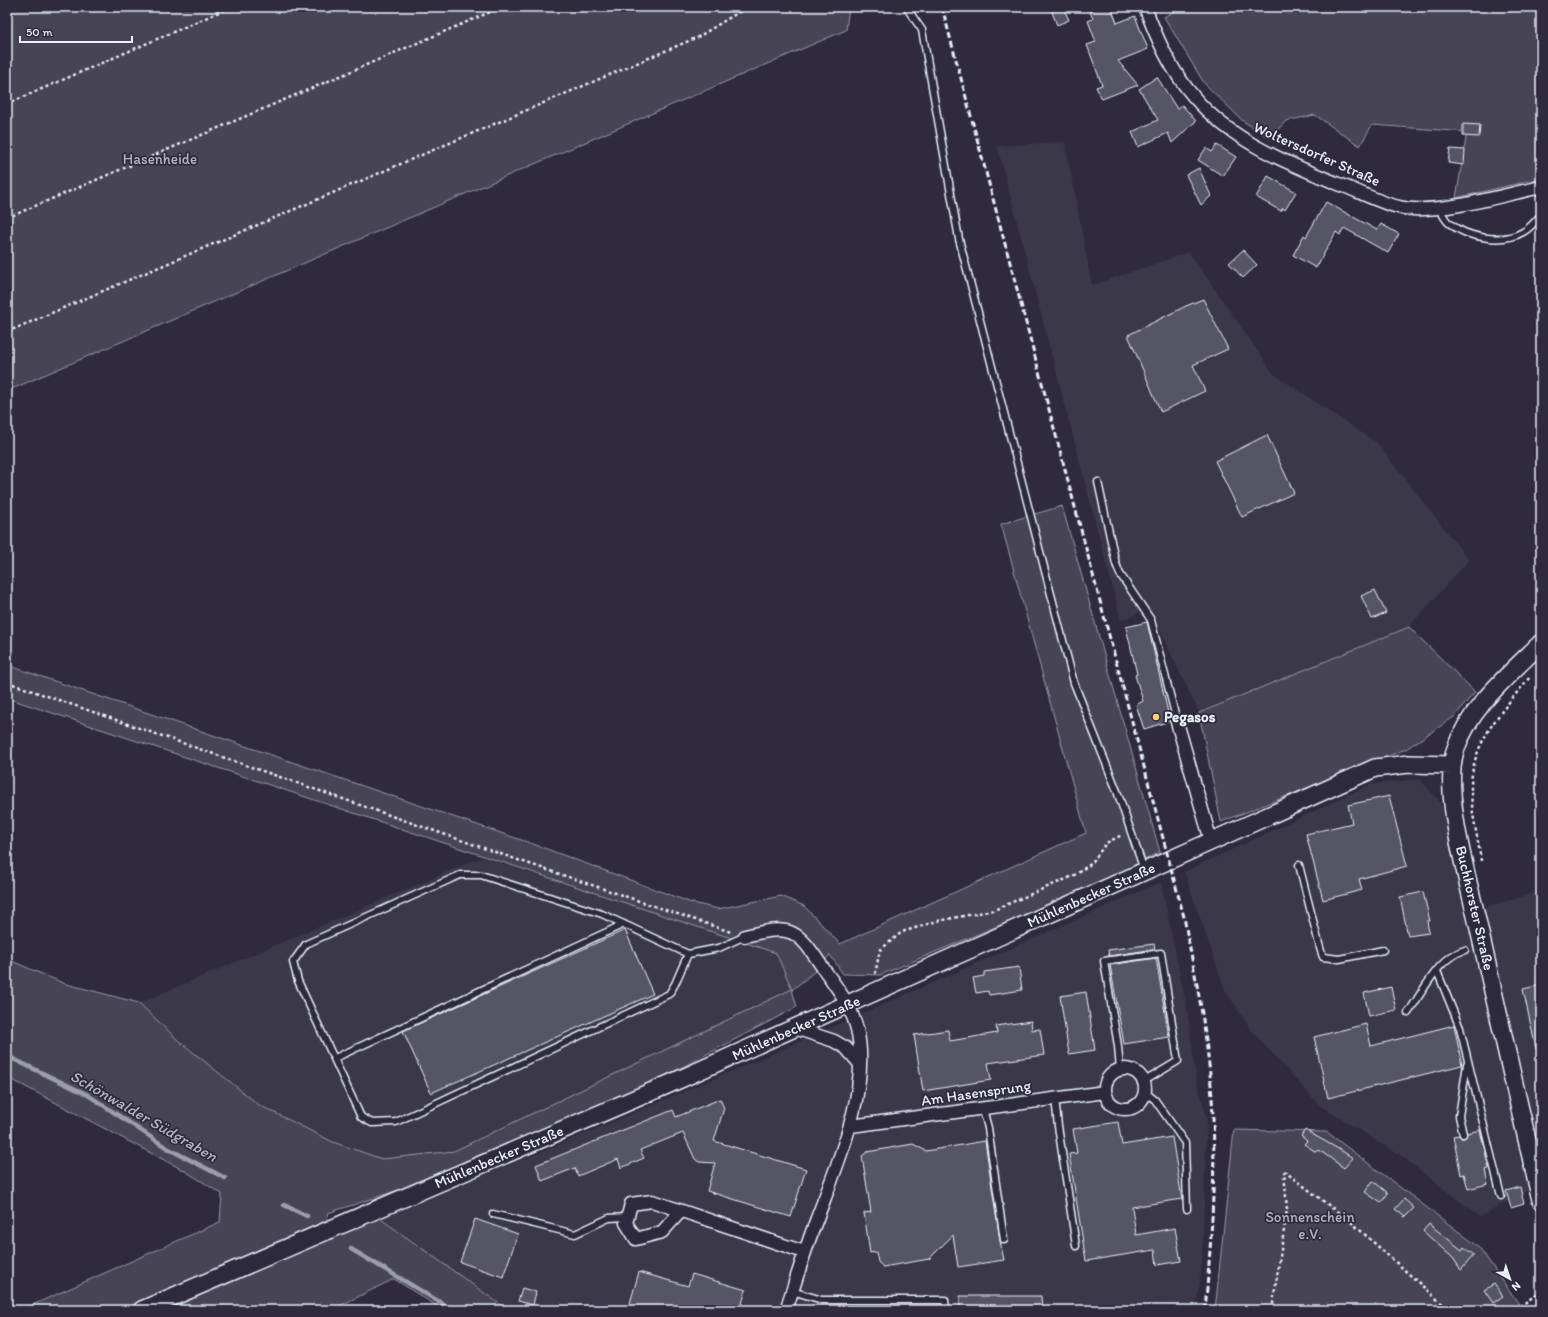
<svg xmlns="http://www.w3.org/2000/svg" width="1548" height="1317" font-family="Itim,sans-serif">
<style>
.built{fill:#3b3749}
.green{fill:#464455;stroke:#979aa6}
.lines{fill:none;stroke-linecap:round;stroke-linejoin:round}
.stream{stroke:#9c9fab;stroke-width:4.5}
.building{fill:#575565;stroke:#e8f1f8}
.service-casing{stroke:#e8f1f8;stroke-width:9}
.minor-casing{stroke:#e8f1f8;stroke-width:15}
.secondary-casing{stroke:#e8f1f8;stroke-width:20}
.path{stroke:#e8f1f8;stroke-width:2.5;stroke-dasharray:3 3;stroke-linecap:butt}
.service{stroke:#2f2a3d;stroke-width:6}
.minor{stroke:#2f2a3d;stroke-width:12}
.secondary{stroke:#2f2a3d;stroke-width:17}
.rail{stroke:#e8f1f8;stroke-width:3;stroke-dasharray:6 3;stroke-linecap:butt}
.poi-dot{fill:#ffd166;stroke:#2f2a3d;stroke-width:1.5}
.labels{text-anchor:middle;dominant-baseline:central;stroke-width:3.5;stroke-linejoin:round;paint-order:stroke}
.street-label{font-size:15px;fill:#e8f1f8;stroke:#2f2a3d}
.park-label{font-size:15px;fill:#afb4bf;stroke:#2f2a3d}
.poi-label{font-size:15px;font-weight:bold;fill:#e8f1f8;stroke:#2f2a3d;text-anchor:start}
.water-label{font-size:16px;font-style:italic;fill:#afb4be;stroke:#2f2a3d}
</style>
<rect width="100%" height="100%" fill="#2f2a3d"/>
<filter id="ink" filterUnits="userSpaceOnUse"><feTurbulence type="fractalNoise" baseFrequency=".025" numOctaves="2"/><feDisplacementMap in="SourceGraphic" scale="8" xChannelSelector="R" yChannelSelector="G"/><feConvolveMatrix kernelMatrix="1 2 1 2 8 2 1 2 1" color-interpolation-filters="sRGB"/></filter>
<g filter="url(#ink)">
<!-- built -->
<path class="built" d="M1065,142L1092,285L1189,252L1274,374L1377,443L1469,560L1409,627L1199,713L1150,609L1121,620L997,146Z
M1420,779L1440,802L1470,915L1489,906L1541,891V1122L1517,1124L1531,1189L1480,1217L1404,1158L1319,1105L1251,1030L1225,990L1184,872L1371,784Z
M482,857L776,953L792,990L454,1151L382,1159L333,1142L259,1105L179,1041L139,1003Z
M1161,882L1188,1013L1196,1078L1207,1118L1202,1264L1196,1310H506L378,1217L556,1146L762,1058Z"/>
<!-- green -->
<path class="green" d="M7,7H849L846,30L7,391Z
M1182,7H1541V178L1456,198L1467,132L1372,125L1360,146L1315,115L1286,121L1270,138L1243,121L1204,83L1164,17Z
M1062,506L1160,852L1121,872L1024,915L880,975L843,974L830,955L814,972L792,990L797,1007L648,1085L429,1180L328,1213L323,1239L378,1217L508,1310H443L394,1279L331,1310H21L220,1222L222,1194L185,1171L7,1077V959L63,983L139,1003L179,1041L259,1105L333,1142L382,1159L454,1151L792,989L776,953L7,698V665L536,845L689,902L718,909L781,896L804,906L840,944L1086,833L1001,524Z
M1409,627L1475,692L1454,717L1406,749L1221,822L1199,713Z
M1234,1130L1327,1132L1479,1247L1523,1310H1215Z"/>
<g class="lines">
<!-- stream -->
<path class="stream" d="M7,1056L88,1095L167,1148L225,1178
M284,1205L307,1216
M351,1249L453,1310"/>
</g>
<!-- building -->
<path class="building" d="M1050,7H1063L1069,20L1057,25Z
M1088,7H1111L1117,23L1135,16L1148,49L1118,61L1138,85L1102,99L1096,87L1102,85L1087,45L1096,42L1088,21L1093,19Z
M1157,77L1177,109L1182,105L1196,121L1172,143L1168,133L1138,147L1132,132L1158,120L1139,89Z
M1463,124L1480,125L1479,137L1463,136Z
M1217,145L1236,157L1223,176L1198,160L1206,148L1212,152Z
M1450,149L1465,150L1464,165L1448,163Z
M1199,168L1211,196L1201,205L1186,175Z
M1268,176L1296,192L1285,210L1283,208L1281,211L1256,197Z
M1326,202L1377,230L1381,224L1399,234L1388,253L1344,228L1340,235L1336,232L1316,268L1293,255L1304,235L1306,237Z
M1243,250L1257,265L1243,278L1229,263Z
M1203,299L1228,349L1193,365L1205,391L1161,412L1128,335L1186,306Z
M1267,435L1294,493L1242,517L1215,461Z
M1375,590L1386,613L1372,619L1361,596Z
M1147,622L1170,721L1144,729L1136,705L1143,701L1135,675L1137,674L1126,627Z
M1389,796L1407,866L1359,879L1362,890L1323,900L1306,834L1352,823L1348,805Z
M1423,892L1430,921H1427L1429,933L1408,936L1400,897Z
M625,930L653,994L431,1093L403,1031Z
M1154,944L1155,949L1109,956L1108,950Z
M1156,958L1169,1037L1124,1044L1110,965Z
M1019,967L1022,990L989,995L988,991L976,993L973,978L984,976V972Z
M1541,985V1048L1536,1049L1523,989Z
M1391,987L1396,1010L1369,1016L1364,993Z
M1086,992L1095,1050L1069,1054L1060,996Z
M1031,1021L1032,1030L1040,1029L1044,1055L988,1063L991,1080L923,1091L914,1035L948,1030L950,1041L997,1033L996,1026Z
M1366,1024L1371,1046L1454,1025L1462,1065L1328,1098L1314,1037Z
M720,1099L724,1108L714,1141L806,1169L791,1217L707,1191L715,1163L699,1162L695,1159L683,1133L640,1150L644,1158L621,1168L618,1159L578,1176L575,1168L542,1181L536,1165L673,1110L676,1117Z
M1118,1122L1122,1145L1172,1137L1182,1199L1132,1207L1136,1235L1175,1228L1181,1261L1157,1265L1155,1250L1086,1261L1069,1154L1077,1153L1073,1129Z
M1305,1130L1342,1151L1353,1158L1344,1168L1319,1150L1316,1152L1304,1144L1307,1141L1301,1136Z
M1480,1130L1489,1169L1485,1170L1488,1184L1468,1189L1464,1174L1461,1175L1453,1136L1459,1135L1461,1138H1464L1467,1133Z
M985,1141L1000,1241L1004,1260L958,1267L953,1235L929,1259L883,1267L878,1262L876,1252L870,1253L864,1213L871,1212L862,1156L867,1152L913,1144L926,1151Z
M1373,1181L1388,1193L1381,1203L1365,1192Z
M1520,1187L1524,1204L1511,1208L1506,1191Z
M1404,1199L1414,1208L1405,1217L1395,1209Z
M475,1219L518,1234L503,1277L460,1262Z
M1429,1224L1462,1250L1464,1247L1474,1255L1461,1270L1453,1258L1423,1231Z
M639,1272L688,1286L692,1274L746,1290L740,1310H628Z
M1494,1284L1503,1296L1493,1303L1484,1290Z
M522,1288L536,1292L533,1305L518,1301Z
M960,1296H1041L1042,1310H960Z"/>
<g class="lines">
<!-- service casing -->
<g class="service-casing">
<path id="service" d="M906,7L922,30L959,239L1074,683L1117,791L1144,870
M1439,208C1442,213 1445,220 1449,223C1467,238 1502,244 1523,232C1530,228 1536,221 1541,215
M1098,482L1116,564L1120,574L1151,620L1177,722
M1299,865L1320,948L1323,957L1339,959L1383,950
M688,954L675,984L669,994L396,1122L372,1123L361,1117L298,981L293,962L306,944L460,875H481L602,914L688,954L719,948L745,936
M1437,971L1460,1028L1501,1196
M1408,1013C1423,992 1438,957 1465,950
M335,1058L624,924
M1120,1070L1118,1046L1104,961L1161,953L1178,1061L1143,1082
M1145,1092L1155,1100L1185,1143L1187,1209
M1055,1098L1058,1126L1076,1246
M983,1109L988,1128L1004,1240
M1463,1134L1459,1116L1467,1064
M493,1214L575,1234L609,1218L627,1217
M792,1291L822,1300H945L946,1310"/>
</g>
<!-- minor casing -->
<g class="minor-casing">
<path id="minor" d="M1145,7C1157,39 1171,71 1194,97C1231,141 1289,164 1341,185C1363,193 1389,208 1413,209C1451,211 1503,195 1541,187
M1177,722L1211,841
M745,936C792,924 797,929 823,968C837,988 851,1005 857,1029C871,1089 837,1165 816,1221C805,1250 796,1280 786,1310
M795,1028L834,1041L846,1048L860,1064
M1105 1089a20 20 0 1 1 40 0a20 20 0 1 1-40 0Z
M851,1126L1105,1092
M681,1211L662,1232L636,1239L626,1223L631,1204L652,1201L804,1252"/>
</g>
<!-- secondary casing -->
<g class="secondary-casing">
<path id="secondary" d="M1541,643C1510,674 1469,707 1455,751C1442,795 1469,882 1479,929C1499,1019 1520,1110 1541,1200
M142,1310L667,1085L1375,768L1409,764L1452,765"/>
</g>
<!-- path -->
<path class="path" d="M7,104L231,7
M7,218L502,7
M7,332L698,37L747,7
M7,682L518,860L731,932
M1481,861C1478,838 1471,812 1471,788C1471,742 1503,710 1530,677
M875,974L880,950L902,932L938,921L994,910L1073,876L1092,863L1106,843L1122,835
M1284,1171L1352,1223L1449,1310
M1272,1310L1287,1210L1284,1172
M1515,1310L1541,1291"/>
<!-- service -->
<use href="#service" class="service"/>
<!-- minor -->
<use href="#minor" class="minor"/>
<!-- secondary -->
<use href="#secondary" class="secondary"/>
<!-- rail -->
<path class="rail" d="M942,7L1184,917C1192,961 1202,1005 1207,1049C1219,1135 1213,1223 1205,1310"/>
</g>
</g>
<!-- markers -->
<circle class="poi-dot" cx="1156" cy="717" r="4"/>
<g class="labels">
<!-- street labels -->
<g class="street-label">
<text transform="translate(1317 154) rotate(24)">Woltersdorfer Straße</text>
<text transform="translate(1091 895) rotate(-24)">Mühlenbecker Straße</text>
<text transform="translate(1475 908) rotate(77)">Buchhorster Straße</text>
<text transform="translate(796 1028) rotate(-24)">Mühlenbecker Straße</text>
<text transform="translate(976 1093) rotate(-8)">Am Hasensprung</text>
<text transform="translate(499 1157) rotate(-23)">Mühlenbecker Straße</text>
</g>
<!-- park labels -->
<g class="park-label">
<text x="160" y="159">Hasenheide</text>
<text x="1310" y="1217">Sonnenschein<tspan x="1310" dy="17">e.V.</tspan></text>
</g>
<!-- poi labels -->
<g class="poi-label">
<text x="1164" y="717">Pegasos</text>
</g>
<!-- water labels -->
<g class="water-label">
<text transform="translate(144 1116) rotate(30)">Schönwalder Südgraben</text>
</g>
</g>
<!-- margin -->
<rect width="1548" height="1317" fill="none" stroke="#2f2a3d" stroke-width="24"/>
<rect x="12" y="12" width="1524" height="1293" fill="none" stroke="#e8f1f8" stroke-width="1.5" filter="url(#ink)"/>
<!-- north arrow -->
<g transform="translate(1510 1279) rotate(140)" stroke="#2f2a3d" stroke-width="3" paint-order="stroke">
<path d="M0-3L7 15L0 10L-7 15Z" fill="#e8f1f8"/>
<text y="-6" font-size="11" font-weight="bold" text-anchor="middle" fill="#e8f1f8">N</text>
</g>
<!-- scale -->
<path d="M20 36v6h112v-6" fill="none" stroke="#e8f1f8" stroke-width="2"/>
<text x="26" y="36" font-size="12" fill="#e8f1f8" stroke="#2f2a3d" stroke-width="3" paint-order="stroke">50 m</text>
</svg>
